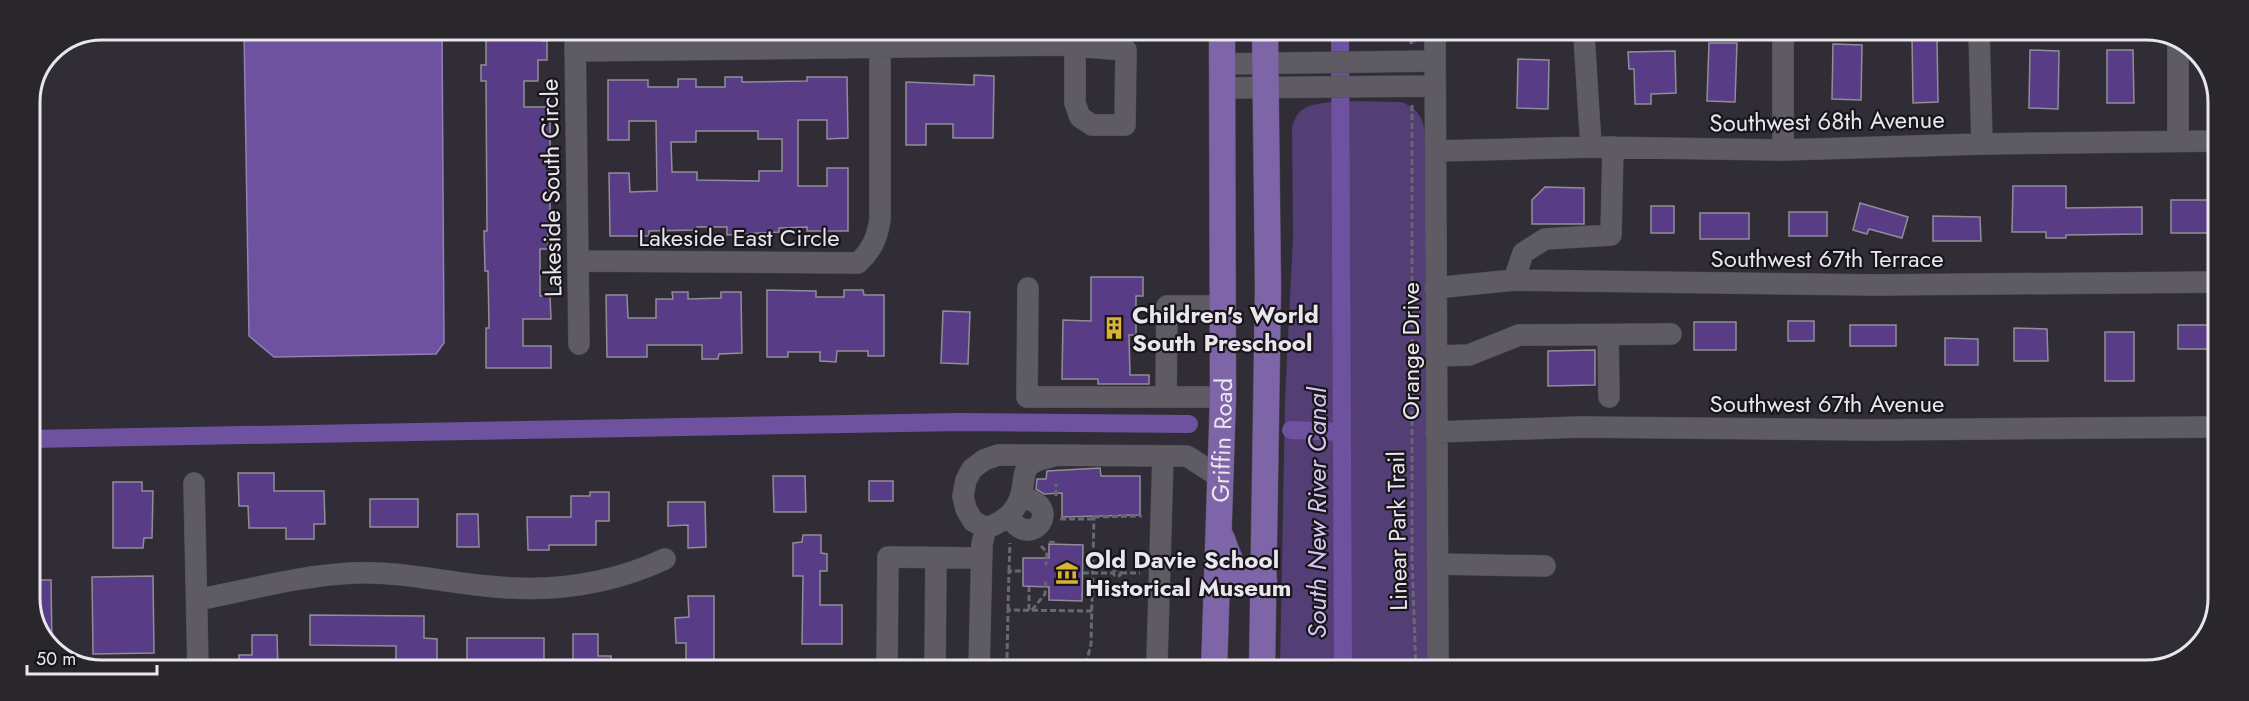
<svg xmlns="http://www.w3.org/2000/svg" width="2249" height="701" font-family="Jost,sans-serif">
<style>
.green{fill:#533e76}
.water{fill:#6f529f;stroke:#947fb6;stroke-width:1.5}
.lines{fill:none;stroke-linecap:round;stroke-linejoin:round}
.canal{stroke:#6f529f;stroke-width:18}
.building{fill:#593c86;stroke:#918d98;stroke-width:1.5;fill-rule:evenodd}
.minor-casing{stroke:#4e4c54;stroke-width:22}
.major-casing{stroke:#4e4c54;stroke-width:27}
.path{stroke:#69676f;stroke-width:3;stroke-dasharray:6 3;stroke-linecap:butt}
.minor{stroke:#5e5b65;stroke-width:21}
.major{stroke:#7e65a7;stroke-width:26}
.labels{text-anchor:middle;dominant-baseline:central;stroke-width:4.5;stroke-linejoin:round;paint-order:stroke}
.street-label{font-size:24px;fill:#e9e7ed;stroke:#18161b}
.poi-label{font-size:24px;font-weight:bold;fill:#e9e7ed;stroke:#18161b;text-anchor:start}
.water-label{font-size:26px;font-style:italic;fill:#d3c5f0;stroke:#18161b}
.rim{fill:none;stroke:#e9e7ed;stroke-width:3}
</style>
<rect width="100%" height="100%" fill="#302d36"/>
<!-- green -->
<path class="green" d="M1294,31L1423,32L1414,44L1406,39L1303,41Z
M1401,102C1426,111 1425,129 1426,152L1430,670H1280L1285,399L1293,238L1292,127C1295,119 1297,112 1305,108C1323,98 1379,102 1401,102Z"/>
<!-- water -->
<path class="water" d="M244,30H442L444,343L436,354L274,357L249,336Z"/>
<g class="lines">
<!-- canal -->
<path class="canal" d="M1340,32L1343,670
M1291,430L1342,432
M30,439L959,422L1189,424"/>
</g>
<!-- building -->
<path class="building" d="M486,30L542,31V41H547V60H538V81H524V107H550V223H548V249H540V296H550L551,319H523V346H551V368H486V328H489L488,271H485L484,231H487L486,81H481V65H486Z
M1912,37H1937L1938,102L1913,103Z
M1709,43H1737L1735,102L1707,101Z
M1833,44L1862,45L1861,100L1832,99Z
M2030,50L2059,51L2058,109L2029,108Z
M2107,50H2133L2134,103H2107Z
M1675,51L1676,93L1651,94V104H1635L1634,69H1629L1628,52Z
M1518,59L1549,60L1548,109L1517,108Z
M974,75L994,76L993,138H953V124H926V145H906V82L974,85Z
M725,77H742V82L807,81V77H847L848,138L827,139V120H798V186H827V168H848V231H807V227L779,228V232L727,235V227H697V230L649,231V236H610L609,173H629L630,192L657,191L656,121H629V140H608V80H648V87H678V79H696V87H725ZM696,131H758V139H782V171H759V181L697,180V172H672L671,142H696Z
M2013,186H2066V208L2142,207V234L2066,235V238H2046V232H2012Z
M1545,187L1584,188V224H1532V200Z
M2171,200H2218V233H2171Z
M1860,203L1908,217L1902,238L1869,229L1867,234L1853,230Z
M1651,206H1674V233H1651Z
M1789,212H1827V236H1789Z
M1700,213H1749V239H1700Z
M1933,216L1980,217L1981,241H1933Z
M1091,277H1143V296H1136V335H1129L1130,375H1149V384H1098V379H1062L1063,320L1091,321Z
M767,290L816,291V297H844V290H863L864,295H884V356H868V351H837L836,362L820,361V352H788V357H767Z
M672,292H688V299L721,298V292H741L742,353L719,354L718,359H702V345H647V357H607L606,295H627L628,318H656V299H673Z
M943,311L970,312L968,364L941,363Z
M1788,321H1814V341H1788Z
M1694,322H1736V350H1694Z
M1850,325H1896V346H1850Z
M2178,325H2218V349H2178Z
M2014,328L2047,329L2048,361H2014Z
M2105,332H2134V381H2105Z
M1945,338L1978,339V365H1945Z
M1595,350V385L1548,386V351Z
M1100,468L1101,476H1140V515L1062,517V493L1044,494L1036,489L1037,479H1046L1047,471Z
M238,473H274V491H324L325,524H314V539H286V528H249L248,506H239Z
M773,476H805L806,512H774Z
M869,481H893V501H869Z
M113,482H142V491H153L152,538H144L143,548H113Z
M590,492H609V521H596V545H549V550H528L527,517H571V496H590Z
M370,499H418V527H370Z
M668,502H705L706,547L688,548V525L668,526Z
M457,514H478L479,547H457Z
M803,535H821V553L827,554V571H820V605H842V644H802L803,576H793V543L802,542Z
M1049,544L1083,545L1082,601L1049,600V587L1023,586V558H1049Z
M153,576L154,653L93,654L92,577Z
M30,580H51L52,649L48,646L30,604Z
M688,596H714V669H686V643H676L675,618L689,617Z
M310,615L424,616V638L437,639V661H396V646L310,645Z
M573,634H598V656H611V669H573Z
M252,635H277L278,669H239V655H252Z
M467,638H544V667H529V669H467Z"/>
<g class="lines">
<!-- minor casing -->
<g class="minor-casing">
<path id="minor" d="M575,31L579,344
M1435,32L1438,670
M1979,32L1982,144
M1584,35L1591,147
M2178,41V141
M575,51L1061,45L1126,50L1125,125H1092L1080,117L1075,103V31
M1222,64L1435,61
M1222,88L1435,86
M1783,150V33
M1436,151L1591,147L1783,150L1982,144L2219,141
M578,261L858,263C872,250 877,238 880,220V47
M1514,280L1523,253L1545,239L1611,235L1613,147
M1028,288L1027,397H1166L1167,306H1224
M1435,288L1514,280L1875,285L2218,282
M1608,335L1609,397
M1436,356L1469,355L1519,335L1671,334
M1166,397H1223
M1436,432L1579,427L1874,430L2217,427
M1057,455C1049,457 1038,459 1031,464C1024,470 1024,477 1023,485C1020,509 1007,521 986,528L973,521L966,509L963,496L966,480L972,469L984,460L998,455L1187,456L1221,478
M194,483L198,669
M1009,517C1033,553 1065,503 1021,498
M981,558L888,557L887,669L982,670
M1437,564L1545,566
M197,600C249,590 301,575 355,573C399,571 443,582 487,586C549,593 609,585 665,559
M935,669L936,558
M979,670L982,544L986,528
M1153,670L1157,662L1163,456"/>
</g>
<!-- major casing -->
<g class="major-casing">
<g id="major">
<path d="M1222,539C1230,563 1235,578 1264,581"/>
<path id="s1" d="M1214,670L1223,397L1222,31"/>
<path d="M1262,670L1268,288L1265,31"/>
</g>
</g>
<!-- path -->
<path class="path" d="M1411,32V44
M1412,105V560L1416,670
M1056,496V484
M1094,517L1142,516
M1060,519H1094
M1049,542L1058,543
M1041,546L1047,552L1046,565
M1113.5 573a3.5 3.5 0 1 1 7 0a3.5 3.5 0 1 1-7 0Z
M1009,571L1010,543
M1083,573H1114
M1121,573H1140
M1008,610L1009,571H1023
M1029,610V587
M1032,610L1045,594L1046,579
M1007,658L1008,610L1092,611
M1086,664L1091,644L1094,515"/>
<!-- minor -->
<use href="#minor" class="minor"/>
<!-- major -->
<use href="#major" class="major"/>
</g>
<!-- icons -->
<defs>
<g id="building-bare" transform="scale(1.8)"><path d="M-4-6H4V6H1V3H-1V6H-4ZM-2.5-4.3h1.7v1.8h-1.7ZM.8-4.3h1.7v1.8H.8ZM-2.5-1h1.7V.8h-1.7ZM.8-1h1.7V.8H.8Z" fill="#dbb233" stroke="#18161b" stroke-width="2.5" paint-order="stroke"/></g>
<g id="museum-bare" transform="scale(1.8)"><path d="M0-6L6-3V-2H-6V-3ZM-5-1h2V3h-2ZM-1-1h2V3h-2ZM3-1h2V3H3ZM-6 4H6V6H-6Z" fill="#dbb233" stroke="#18161b" stroke-width="2.5" paint-order="stroke"/></g>
</defs>
<g fill-rule="evenodd">
<use href="#building-bare" x="1114" y="328"/>
<use href="#museum-bare" x="1067" y="573"/>
</g>
<g class="labels">
<!-- street labels -->
<g class="street-label">
<text transform="translate(1827 121) rotate(-1)">Southwest 68th Avenue</text>
<text transform="translate(551 188) rotate(-91)">Lakeside South Circle</text>
<text x="739" y="237">Lakeside East Circle</text>
<text x="1827" y="258">Southwest 67th Terrace</text>
<text transform="translate(1410 351) rotate(-90)">Orange Drive</text>
<text x="1827" y="403">Southwest 67th Avenue</text>
<text stroke="none"><textPath href="#s1" startOffset="230">Griffin Road</textPath></text>
<text transform="translate(1397 531) rotate(-91)">Linear Park Trail</text>
</g>
<!-- poi labels -->
<g class="poi-label">
<text x="1132" y="314">Children's World<tspan x="1132" dy="28">South Preschool</tspan></text>
<text x="1085" y="559">Old Davie School<tspan x="1085" dy="28">Historical Museum</tspan></text>
</g>
<!-- water labels -->
<g class="water-label">
<text transform="translate(1317 513) rotate(-90)">South New River Canal</text>
</g>
</g>
<!-- crop -->
<path d="M0 0H2249V701H0ZM102 40H2146A62 62 0 0 1 2208 102V598A62 62 0 0 1 2146 660H102A62 62 0 0 1 40 598V102A62 62 0 0 1 102 40Z" fill="#29272c" fill-rule="evenodd"/>
<path class="rim" d="M102 40H2146A62 62 0 0 1 2208 102V598A62 62 0 0 1 2146 660H102A62 62 0 0 1 40 598V102A62 62 0 0 1 102 40Z"/>
<!-- scale -->
<path d="M27 665v9h130v-9" fill="none" stroke="#e9e7ed" stroke-width="3"/>
<text x="36" y="665" font-size="18" fill="#e9e7ed" stroke="#18161b" stroke-width="4.5" paint-order="stroke">50 m</text>
</svg>
